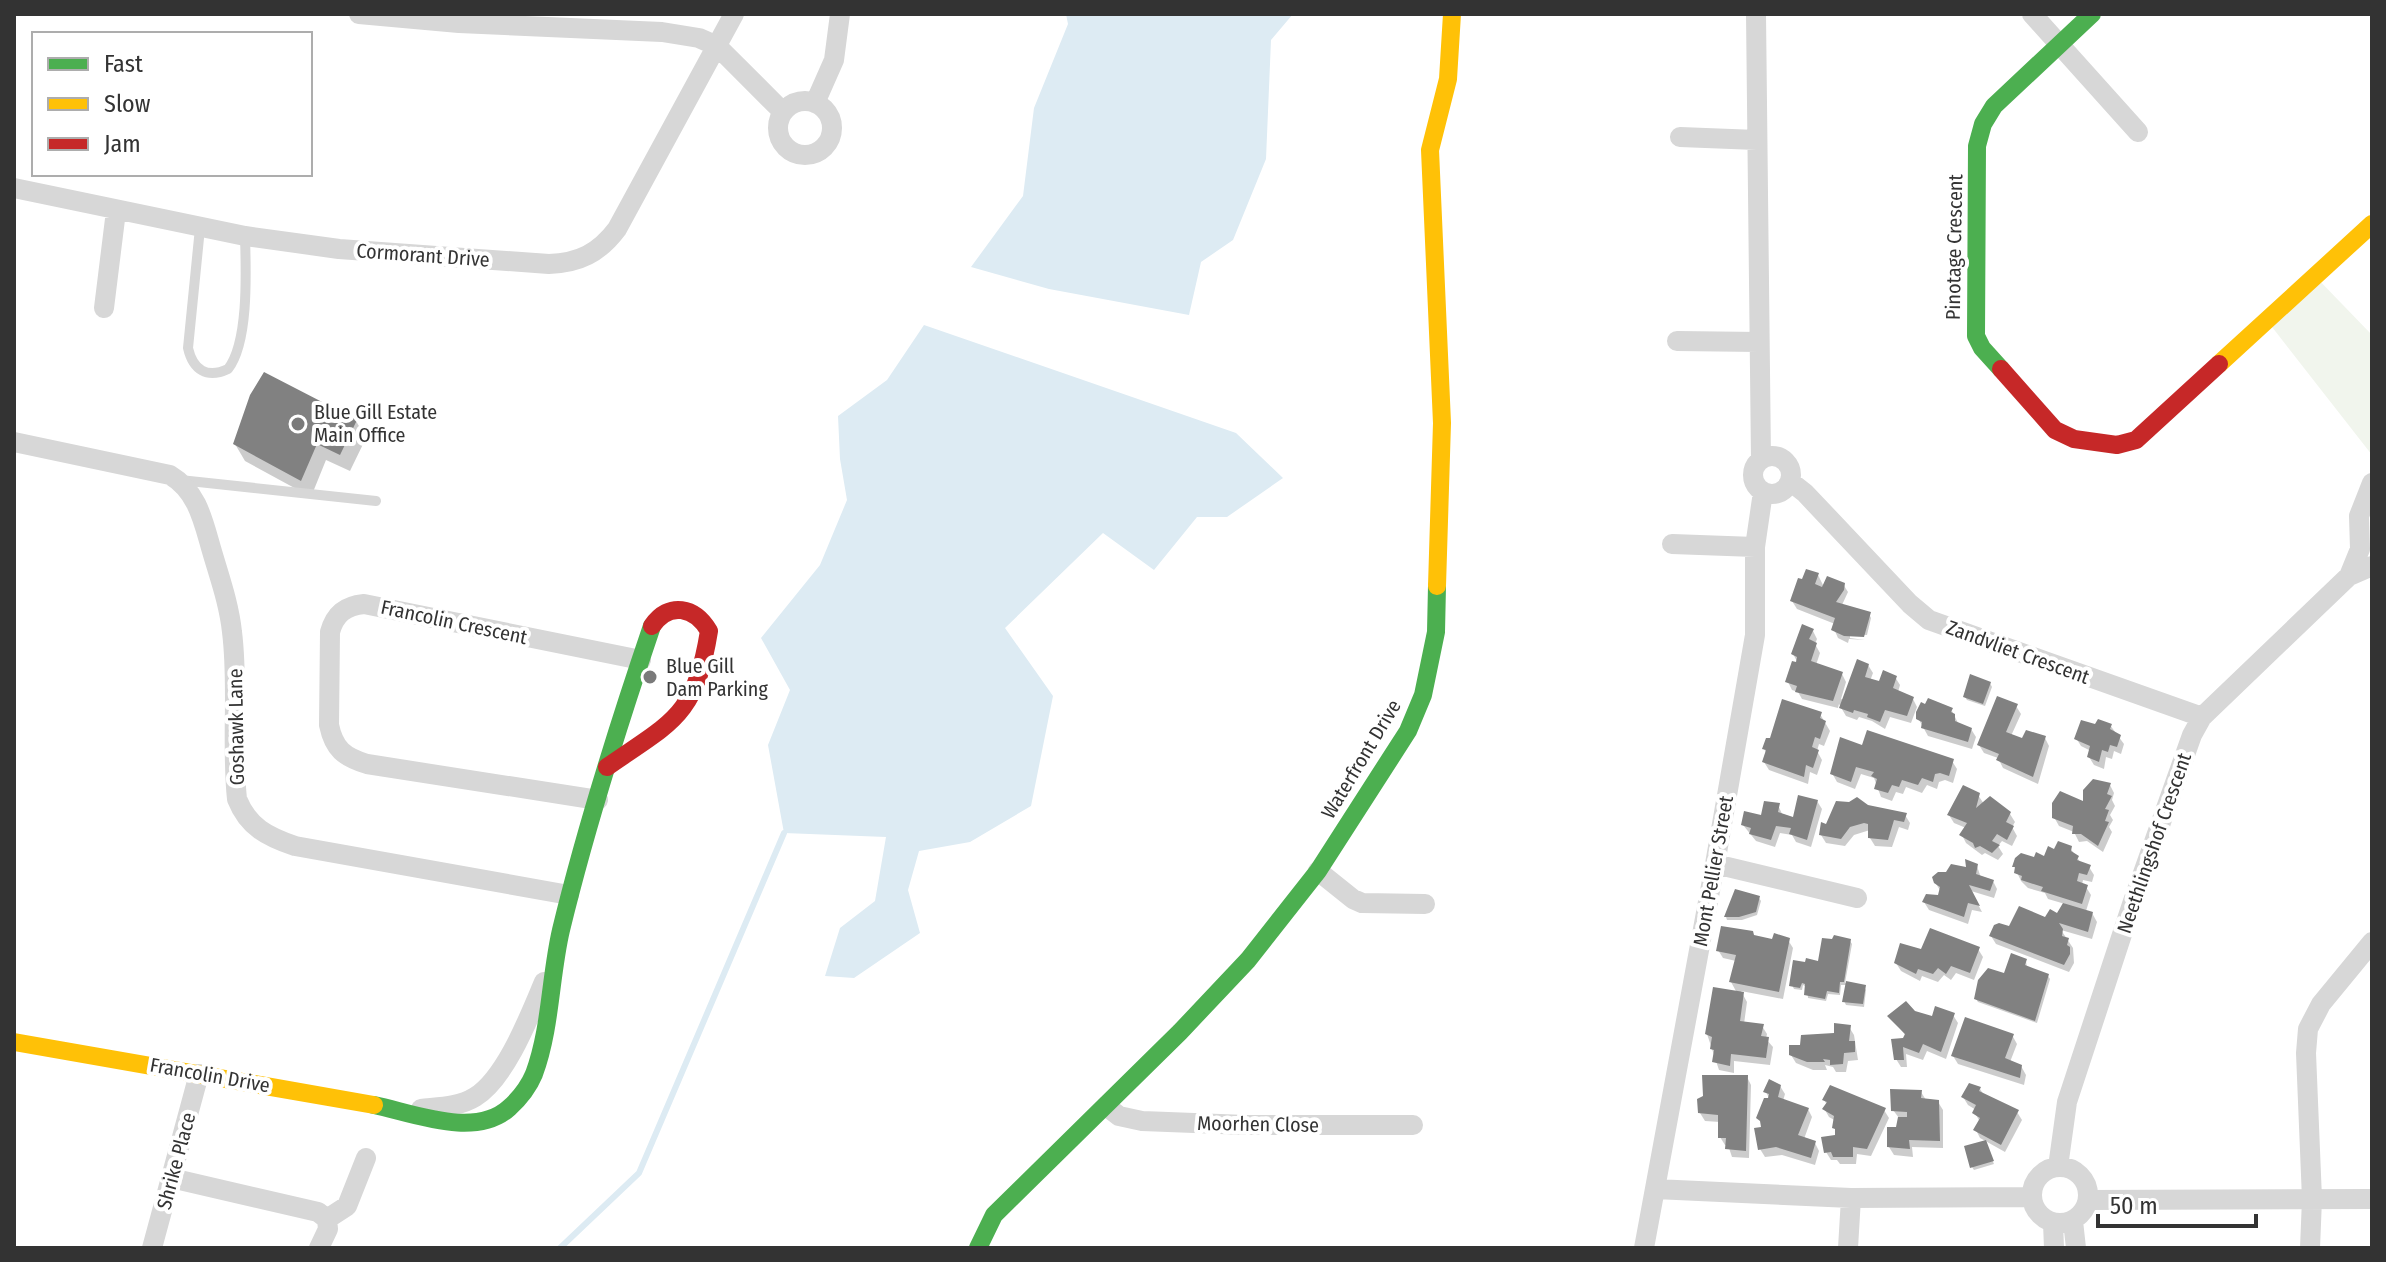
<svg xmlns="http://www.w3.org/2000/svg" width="2386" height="1262" font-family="'Fira Sans Condensed',sans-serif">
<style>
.green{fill:#f1f5ed}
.water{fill:#ddebf3}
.shadow{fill:#0003}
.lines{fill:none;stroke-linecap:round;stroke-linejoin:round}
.stream{stroke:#ddebf3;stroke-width:6}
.building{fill:#818181}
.lane{stroke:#d7d7d7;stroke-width:10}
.street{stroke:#d7d7d7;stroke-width:20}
.fast{stroke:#4caf50;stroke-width:18}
.slow{stroke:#ffc107;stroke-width:18}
.jam{stroke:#c62828;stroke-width:18}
.poi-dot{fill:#7a7a7a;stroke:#fff;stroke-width:3}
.labels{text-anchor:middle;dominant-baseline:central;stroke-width:8;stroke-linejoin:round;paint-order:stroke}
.street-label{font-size:20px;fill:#333;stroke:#fff}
.poi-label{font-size:20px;fill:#333;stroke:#fff;text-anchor:start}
</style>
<rect width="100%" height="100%" fill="#fff"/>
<!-- green -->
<path class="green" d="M2313,274L2372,335V455L2265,318Z"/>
<!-- water -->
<path class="water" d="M1066,14H1293L1271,40L1266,159L1233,240L1201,262L1189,315L1049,289L971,267L1023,196L1034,108L1068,24Z
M924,325L1236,433L1283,478L1227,517H1197L1154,570L1103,533L1005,628L1053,696L1031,806L970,842L919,851L908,890L920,933L854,978L825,976L840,928L875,901L886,837L784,833L768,745L790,690L761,638L820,565L847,500L840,459L838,416L887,380Z"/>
<!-- shadow -->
<path class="shadow" d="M356,421L366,438L350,471L326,460L311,497L245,461L235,444Z
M1818,575L1824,587L1843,584L1848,592L1842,605L1869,614L1871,618L1867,635L1850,634V638L1865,640L1849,639L1848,643L1838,638L1834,629L1835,624L1797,609L1792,601Z
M1813,631L1817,639L1815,644L1820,653L1816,665L1842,674L1846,682L1841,699L1844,700L1868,665L1873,673L1870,681L1881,683L1895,677L1900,685L1898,692L1913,699L1917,707L1911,723L1890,717L1885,729L1872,721L1859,717L1857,720L1846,716L1839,704L1838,708L1802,699L1798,692L1792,690L1788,682L1799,665L1793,654Z
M1990,683L1992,687L1985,706L1967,700L1965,697Z
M2016,706L2021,714L2011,736L2023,740L2045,738L2049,746L2038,784L2003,768L1998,758L1984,753L1979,745Z
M1951,709L1959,725L1971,729L1976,737L1972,749L1928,736L1918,718Z
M1820,714L1830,731L1824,746L1819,744L1817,751L1822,760L1817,775L1810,772L1808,784L1769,770L1764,762L1767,754L1764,749L1772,740Z
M2110,725L2124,744L2121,754L2114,751L2112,759L2106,757L2104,769L2094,765L2089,757L2091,751L2081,746L2076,738L2096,727Z
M1864,748L1952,761L1957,769L1953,783L1945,780L1939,782L1937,789L1927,785L1922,793L1906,787L1903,794L1896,792L1892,801L1881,797L1874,778L1861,774L1855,789L1837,782L1832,773Z
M2110,785L2114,793L2112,800L2115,806L2110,815L2113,820L2109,827L2112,832L2103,852L2087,841L2079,842L2074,832L2059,826L2054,817L2085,804Z
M1978,795L1984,804L2010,814L2015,822L2012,827L2017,836L2012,846L2002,841L1998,846L2003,854L1998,860L1985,853L1982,855L1966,843L1962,835L1966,828L1954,823L1949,815Z
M1817,801L1822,809L1811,847L1796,842L1792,835L1780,833L1775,847L1756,841L1743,825L1762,818L1778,805L1783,816L1795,820Z
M1867,807L1905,815L1910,823L1908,830L1899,827L1892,847L1875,846L1870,838V830L1854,835L1845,846L1826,843L1821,835L1827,827Z
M2070,848L2081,863L2089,867L2094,875L2092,882L2083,880L2082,885L2086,887L2091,895L2086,911L2092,913L2097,922L2092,939L2061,930L2073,948L2074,963L2069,972L1996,944L1991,936L2010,928L2058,916L2065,904L2048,899L2045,893L2028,888L2021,881L2014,866L2046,859L2055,851Z
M1977,866L1981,878L1993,881L1997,889L1994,898L1971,891L1982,912L1972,910L1968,924L1929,910L1924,902L1940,897L1941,892L1935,882Z
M1759,898L1761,901L1757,915L1742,920H1727L1726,917Z
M1755,938L1774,942L1788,940L1793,948L1783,999L1741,991L1747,1002L1744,1024L1762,1026L1767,1034L1766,1039L1773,1047L1770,1065L1734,1061V1073L1719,1070L1707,1034L1737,993L1731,982L1736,961L1723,958L1718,950Z
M1850,941L1852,944L1845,983L1864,987L1866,990L1864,1007L1846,1005L1844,1001L1847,985H1841L1840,995L1828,994L1826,1001L1808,998L1807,987L1803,985L1802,990L1794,989L1792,985Z
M1978,949L1983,957L1974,980L1956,973L1951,980L1944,975L1938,982L1922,976L1920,981L1901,971L1896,963L1922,951Z
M2026,961L2027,968L2048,976L2050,979L2037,1023L1978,1002L1976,999Z
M1914,1013L1934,1019L1953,1015L1958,1023L1946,1059L1927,1051L1923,1060L1906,1054L1907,1067H1901L1896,1059L1906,1036L1890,1016Z
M1849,1027L1854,1035L1858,1060L1848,1061L1846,1072H1836L1833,1067L1825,1065L1827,1070H1813L1796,1063L1791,1055L1802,1046L1836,1035Z
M2012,1035L2017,1044L2010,1062L2021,1066L2026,1075L2024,1085L1958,1064L1953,1056Z
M1747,1077L1751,1085L1749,1158L1732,1157L1728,1145H1725L1720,1137V1122L1705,1121L1700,1113Z
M1780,1086L1785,1094L1783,1101L1808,1109L1812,1117L1804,1139L1815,1143L1819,1151L1815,1165L1782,1155L1765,1157L1760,1149L1770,1100L1766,1092Z
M1980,1089L1984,1095L2017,1112L2022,1120L2005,1152L1980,1138L1976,1130L1980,1122L1975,1113L1976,1110L1968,1105L1963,1097Z
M1921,1092L1926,1100L1938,1102L1943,1110V1148L1912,1147L1913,1157L1894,1155L1889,1147L1898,1129L1899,1118L1893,1110Z
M1824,1100L1884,1110L1889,1118L1871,1156L1857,1154L1856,1164H1840L1837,1160H1831L1826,1152L1836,1136V1121L1829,1117L1825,1110L1828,1106Z
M1986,1146L1994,1164L1974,1170L1972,1167Z"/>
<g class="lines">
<!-- stream -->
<path class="stream" d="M560,1248L639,1173L784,833"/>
</g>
<!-- building -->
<path class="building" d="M264,372L357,420L340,455L317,444L301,481L233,444L250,395Z
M1806,569L1819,573L1815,584L1822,587L1827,576L1845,583L1844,590L1836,602L1871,612L1864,637L1844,636L1831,630L1835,618L1790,601L1798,578L1802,579Z
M1802,624L1814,629L1809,639L1817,643L1811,661L1843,672L1833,701L1795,692L1797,686L1785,682L1792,661L1796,662L1797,657L1791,654Z
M1857,659L1869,664L1865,677L1879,681L1883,670L1897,676L1893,688L1914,697L1907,716L1885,710L1880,722L1867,717L1868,714L1854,710L1853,713L1839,708Z
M1970,674L1991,682L1983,704L1963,697Z
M1997,696L2018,704L2006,732L2022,738L2026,730L2046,736L2033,777L1996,760L1999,754L1977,745Z
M1928,698L1953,708L1951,712L1955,714V721L1972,728L1968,742L1921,728L1922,722L1916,719V712L1921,702L1925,704Z
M1782,699L1822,712L1820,718L1826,721L1820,739L1815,737L1812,747L1819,750L1813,768L1806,765L1804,777L1762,762L1766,750L1762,749L1766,738H1770Z
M2098,719L2112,724L2110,729L2121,735L2117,747L2110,745L2108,752L2102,750L2099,762L2087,757L2090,746L2074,739L2081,720L2095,724Z
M1867,730L1954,759L1949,776L1940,773L1935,774L1933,782L1922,778L1918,785L1902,780L1899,787L1892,785L1888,793L1874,789L1877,779L1871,776L1874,772L1856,767L1851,782L1830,774L1840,737L1862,745Z
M2093,779L2111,783L2107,794L2112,796L2105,809L2109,810L2105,821L2109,822L2098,846L2081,834H2072L2073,826L2052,818V803L2060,791L2083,801V790Z
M1963,785L1980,793L1976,808L1990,796L2011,812L2006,822L2014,826L2007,840L1997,834L1992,841L2000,845L1992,853L1980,846L1975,848L1973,843L1959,835L1967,823L1947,815Z
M1798,795L1818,800L1807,840L1789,834L1791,828L1776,826L1771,840L1749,834L1751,828L1741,825L1744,811L1761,815L1764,801L1780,803L1778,812L1793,817Z
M1857,797L1868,805L1907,813L1904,822L1894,820L1888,840L1868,838V824L1864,823L1850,827L1841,839L1819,835L1821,822L1826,824L1836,801L1849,802Z
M2058,841L2072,846L2071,851L2079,856L2077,860L2091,865L2087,875L2079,873L2077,881L2088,885L2082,904L2041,891L2043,887L2021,880L2022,876L2014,873L2015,867H2012L2015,858L2021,853L2034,857L2036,852L2044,856L2048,846L2054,849Z
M1965,859L1978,864L1976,874L1994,880L1990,891L1969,885L1980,906L1968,903L1964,917L1922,902L1926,894L1938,895L1940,887L1934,883L1932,877L1938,872H1946L1951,864L1966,867Z
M1735,889L1760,896L1756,912L1739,917H1724Z
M2063,903L2093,912L2088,932L2059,923L2063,929L2062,936L2069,938L2067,945L2070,947V954L2064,965L1989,936L1994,925L1999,923L2009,926L2019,906L2045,917L2050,909L2057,913Z
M1721,926L1753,931L1754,935L1772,939L1774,933L1790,938L1779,992L1729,982L1736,955L1716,951Z
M1930,928L1980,947L1970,973L1951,966L1946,974L1938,968L1933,974L1918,969L1916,974L1894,963L1900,943L1921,949Z
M1834,935L1851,939L1844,982H1840L1839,993L1827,991L1825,999L1804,995L1805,984L1802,983L1800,988L1789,986L1793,960L1805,962L1806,958L1818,961L1822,938L1832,939Z
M2011,953L2027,959L2025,965L2049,974L2035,1021L1974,999L1978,980L1988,968L2004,973Z
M1846,981L1866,985L1863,1004L1842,1002Z
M1713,987L1744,992L1740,1021L1764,1024L1761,1036L1769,1037L1766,1058L1731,1054L1730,1066L1712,1062L1714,1050L1710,1049L1712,1037L1705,1034Z
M1906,1001L1915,1011L1932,1016L1935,1006L1955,1013L1941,1052L1923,1044L1919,1053L1903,1047L1904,1060H1894L1891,1039L1903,1038L1905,1034L1887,1016Z
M1965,1017L2014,1034L2005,1058L2022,1065L2020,1078L1951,1056Z
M1834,1023L1851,1025L1849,1041H1855V1052L1844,1053L1843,1064L1830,1065V1060L1823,1059L1825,1062H1807L1789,1055V1045H1800L1801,1035L1834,1033Z
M1702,1075H1748L1746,1151L1725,1149L1726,1138H1718V1115L1698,1113L1697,1099L1703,1096Z
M1769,1079L1781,1085L1778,1097L1809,1108L1798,1135L1816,1141L1811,1158L1776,1147L1758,1150L1754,1128L1761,1127L1760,1121L1756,1118L1764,1098H1768L1769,1094L1763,1092Z
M1969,1083L1981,1087L1979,1091L2019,1110L2001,1145L1973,1130L1980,1118L1972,1113L1976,1105L1961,1097Z
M1830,1085L1886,1108L1867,1149L1853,1147V1157H1833L1831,1152L1824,1153L1821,1137L1835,1135V1129L1832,1128L1834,1116L1822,1109L1827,1102L1822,1100Z
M1890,1089L1922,1090L1921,1098L1939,1100L1940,1141L1909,1140L1910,1149L1887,1147V1127H1896L1898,1117H1907V1112L1891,1111Z
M1986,1140L1994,1161L1970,1168L1964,1146Z"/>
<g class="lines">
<!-- lane -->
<path class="lane" d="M200,228L188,348C193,370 207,379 228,369C249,342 246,271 245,236
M180,480L376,501"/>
<!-- street -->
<path class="street" d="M359,14L459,23L662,32L699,38L717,46L783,112
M1756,14L1761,460
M2032,14L2138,132
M778 128a27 27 0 1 1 54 0a27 27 0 1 1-54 0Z
M815,103L834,60L840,14
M1680,137L1757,140
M14,188L245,236L339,249L549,264C579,263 599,253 617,229L734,14
M104,308L116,211
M1677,341L1759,342
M14,442L170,475C197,491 203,520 211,548C219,576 229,603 232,632C239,687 231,743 237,799C248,827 268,837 295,846L569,895
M1753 475a19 19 0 1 1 38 0a19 19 0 1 1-38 0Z
M1791,482L1805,493L1910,604L1929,620L2202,717
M1672,544L1755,547
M2349,576L2360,549L2359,516L2372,483
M598,800L367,764C344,757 334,749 329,725L330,632C335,614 345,606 364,604L641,660
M1715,864L1857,898
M1318,871L1353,899L1362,903L1425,904
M1106,1106L1119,1116L1142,1121L1246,1125H1413
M421,1109C438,1107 459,1107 475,1097C506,1078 530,1015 544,982
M2032 1195a28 28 0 1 1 56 0a28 28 0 1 1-56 0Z
M2058,1167L2067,1102L2132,904L2192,735L2202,717L2349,576L2372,566
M171,1178L318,1212L327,1219L328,1229L319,1248
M1655,1189L1851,1198L2031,1197
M2088,1200L2372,1199
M327,1219L347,1206L366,1158
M2073,1221L2076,1248
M2053,1223L2054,1248
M152,1248L199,1074
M1644,1248L1715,864L1755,635V547L1763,492
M1848,1248L1851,1198
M2310,1248L2312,1199L2306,1053L2308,1029L2321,1004L2372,942"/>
<!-- fast -->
<path class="fast" d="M2001,369L1982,348L1976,336L1977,146L1983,124L1994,106L2092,14
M374,1105C413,1113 475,1139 509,1108C519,1099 529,1086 534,1074C551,1028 550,977 561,930C586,827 618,726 652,626
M978,1248L994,1215L1180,1032L1248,960L1318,871L1408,731L1423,695L1436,632L1437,586"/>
<!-- slow -->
<path class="slow" d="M2219,364L2372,224
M1437,586L1442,423L1430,150L1448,79L1452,14
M14,1042L374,1105"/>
<!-- jam -->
<path class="jam" d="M2001,369L2055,430L2074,439L2117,445L2136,440L2219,364
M607,767C673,721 695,717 709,631C695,607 669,601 652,626"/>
</g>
<!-- markers -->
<g class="poi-dot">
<circle cx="298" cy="424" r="8"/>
<circle cx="650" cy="677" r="8"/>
</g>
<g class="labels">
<!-- street labels -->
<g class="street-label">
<text transform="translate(1954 247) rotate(-89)">Pinotage Crescent</text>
<text transform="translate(423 255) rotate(4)">Cormorant Drive</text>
<text transform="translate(454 622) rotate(12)">Francolin Crescent</text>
<text transform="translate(2018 652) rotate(20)">Zandvliet Crescent</text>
<text transform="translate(236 727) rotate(-91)">Goshawk Lane</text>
<text transform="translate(1361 759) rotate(-59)">Waterfront Drive</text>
<text transform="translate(2154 843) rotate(-71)">Neethlingshof Crescent</text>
<text transform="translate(1713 871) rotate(-80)">Mont Pellier Street</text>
<text transform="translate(210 1075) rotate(10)">Francolin Drive</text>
<text transform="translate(1258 1124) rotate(1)">Moorhen Close</text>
<text transform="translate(176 1161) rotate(-75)">Shrike Place</text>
</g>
<!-- poi labels -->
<g class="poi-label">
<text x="314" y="412">Blue Gill Estate<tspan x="314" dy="23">Main Office</tspan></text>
<text x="666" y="666">Blue Gill<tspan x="666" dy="23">Dam Parking</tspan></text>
</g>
</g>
<!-- border -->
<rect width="2386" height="1262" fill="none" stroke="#333333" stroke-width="32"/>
<!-- legend -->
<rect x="32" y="32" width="280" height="144" fill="#ffffff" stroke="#adadad" stroke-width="2"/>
<rect x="48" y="58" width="40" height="12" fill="#4caf50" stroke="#adadad" stroke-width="2"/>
<text x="104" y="72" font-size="24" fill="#333333">Fast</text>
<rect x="48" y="98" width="40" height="12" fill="#ffc107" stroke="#adadad" stroke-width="2"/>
<text x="104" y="112" font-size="24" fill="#333333">Slow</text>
<rect x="48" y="138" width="40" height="12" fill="#c62828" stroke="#adadad" stroke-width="2"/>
<text x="104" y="152" font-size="24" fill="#333333">Jam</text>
<!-- scale -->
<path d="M2098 1214v12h158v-12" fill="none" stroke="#333333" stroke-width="4"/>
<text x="2110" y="1214" font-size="24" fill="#333333" stroke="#ffffff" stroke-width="6" paint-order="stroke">50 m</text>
</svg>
